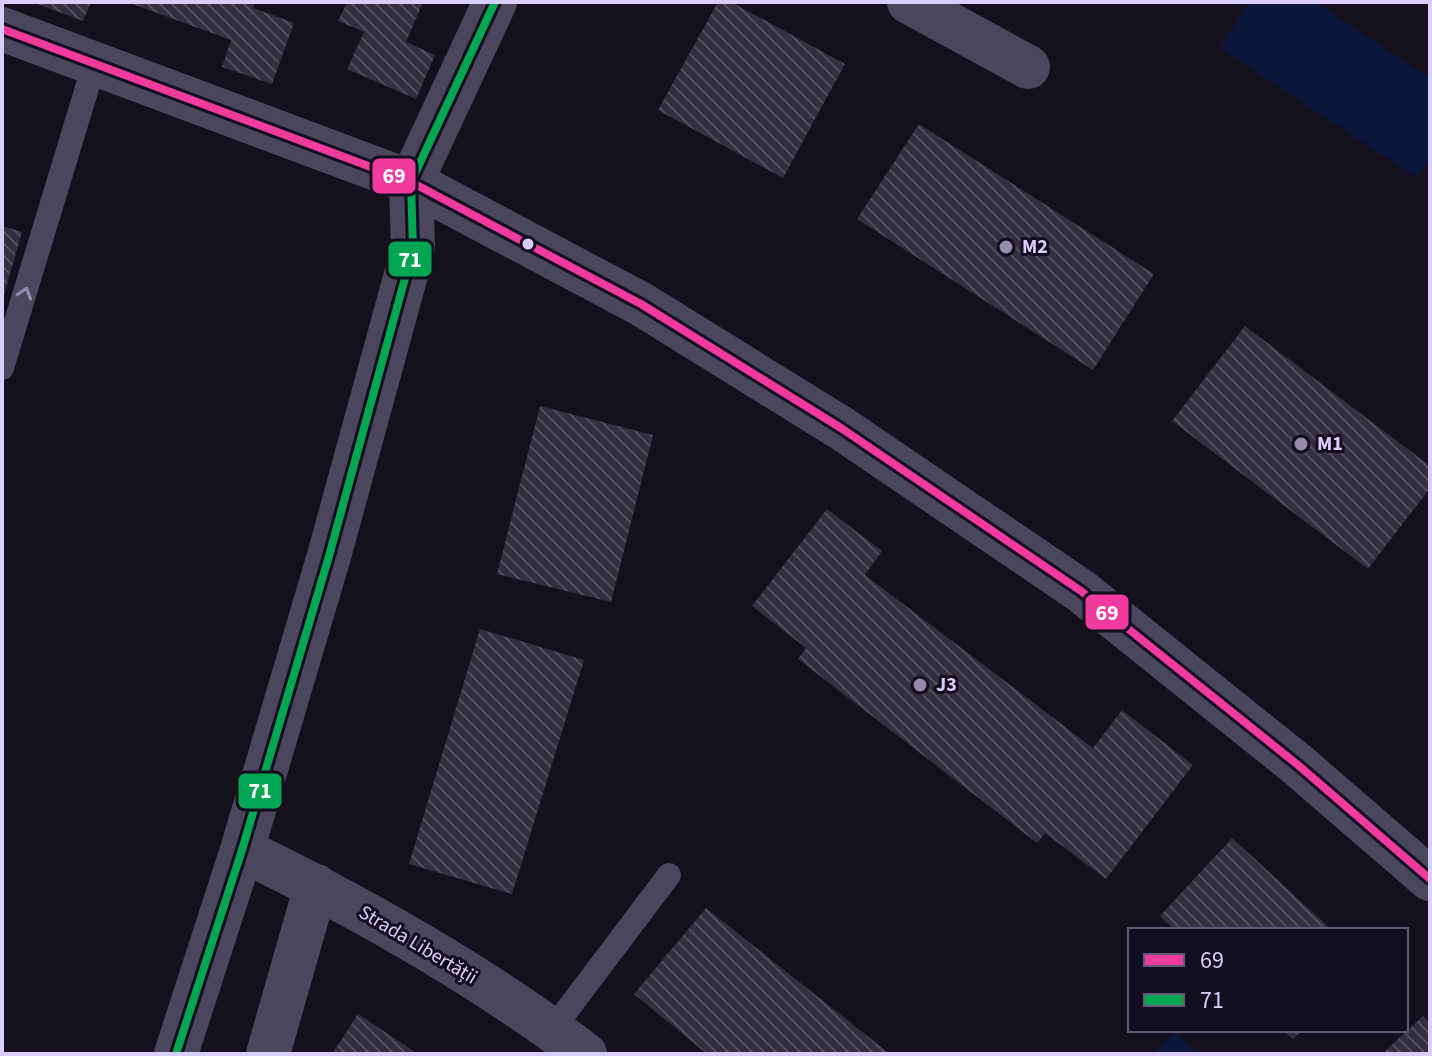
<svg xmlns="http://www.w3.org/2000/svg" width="1432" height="1056" font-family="'Source Sans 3',sans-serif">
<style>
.water{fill:#0b163a}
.building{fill:url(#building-back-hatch)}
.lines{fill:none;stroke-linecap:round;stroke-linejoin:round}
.service{stroke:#4a465d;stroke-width:24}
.minor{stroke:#4a465d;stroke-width:44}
.tertiary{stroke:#4a465d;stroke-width:44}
.bus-1-casing{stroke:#130d20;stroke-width:14}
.bus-2-casing{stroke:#130d20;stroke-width:14}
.bus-1{stroke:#f13a9d;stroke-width:8}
.bus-2{stroke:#00a651;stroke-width:8}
.oneway{stroke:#928aae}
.bus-dot{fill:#d9cdfe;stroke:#130d20;stroke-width:3}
.poi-dot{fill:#948baf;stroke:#130d20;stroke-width:3}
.labels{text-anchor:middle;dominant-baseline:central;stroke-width:6;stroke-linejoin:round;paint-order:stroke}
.poi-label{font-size:20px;font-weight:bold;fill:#d9cdfe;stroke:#130d20;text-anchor:start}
.street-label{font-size:20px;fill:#d9cdfe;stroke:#130d20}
.line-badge{stroke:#130d20;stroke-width:3}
.badge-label{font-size:22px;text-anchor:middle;font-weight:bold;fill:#fff}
</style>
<defs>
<pattern id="building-back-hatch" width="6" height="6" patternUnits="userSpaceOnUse" patternTransform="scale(2)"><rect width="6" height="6" fill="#332f3e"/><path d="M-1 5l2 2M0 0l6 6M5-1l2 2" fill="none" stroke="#504c5b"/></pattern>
</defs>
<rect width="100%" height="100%" fill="#14111c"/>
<!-- water -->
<path class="water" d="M1250,2H1316L1430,78V158L1417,178L1220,48Z
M1174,1033L1198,1054H1153Z"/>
<!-- building -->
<path class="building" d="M32,2H91L83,21Z
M127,2H255L253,8L294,23L272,84L222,67L231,40Z
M347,2H423L406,42L435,55L416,99L347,69L364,32L338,21Z
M718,2H731L845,64L783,178L658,110Z
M919,124L1154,274L1093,370L857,219Z
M2,226L22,232L3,298H2Z
M1245,326L1430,466V488L1368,569L1172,421Z
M540,406L653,435L611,602L497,574Z
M827,509L882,551L865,575L1093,748L1122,710L1193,765L1106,879L1045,833L1037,843L798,659L806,648L752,606Z
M480,629L584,660L512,894L409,864Z
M1232,838L1332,930H1175L1160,916Z
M706,908L890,1054H707L634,994Z
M358,1014L418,1054H332Z
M1423,1016L1430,1023V1054H1382Z
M1283,1030H1302L1293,1039Z"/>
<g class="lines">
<!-- service -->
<path class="service" d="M2,368L94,65
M552,1030L669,875"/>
<!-- minor -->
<path class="minor" d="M909,2L1028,67
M242,850C362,908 478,974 585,1054
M176,1054L242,850L329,556L413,249L411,182L495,2
M268,1054L316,886"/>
<!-- tertiary -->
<path class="tertiary" d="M2,29L411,182L641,304L841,428L1081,591L1298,765L1430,879"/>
<!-- bus-1 casing -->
<g class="bus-1-casing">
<path id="bus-1" d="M2,29L411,182L641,304L841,428L1081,591L1298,765L1430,879"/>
</g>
<!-- bus-2 casing -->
<g class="bus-2-casing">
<path id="bus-2" d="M176,1054L242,850L329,556L413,249L411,182L495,2"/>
</g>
<!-- bus-1 -->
<use href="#bus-1" class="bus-1"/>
<!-- bus-2 -->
<use href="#bus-2" class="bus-2"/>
</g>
<!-- one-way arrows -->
<defs><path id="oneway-chevron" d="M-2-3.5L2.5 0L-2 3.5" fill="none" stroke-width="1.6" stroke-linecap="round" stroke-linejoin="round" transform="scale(2)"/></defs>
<use class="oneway" href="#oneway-chevron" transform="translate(25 293) rotate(-73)"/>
<!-- markers -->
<circle class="bus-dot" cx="528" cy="244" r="7"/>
<g class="poi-dot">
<circle cx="1006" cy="247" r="8"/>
<circle cx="1301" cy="444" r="8"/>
<circle cx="920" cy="685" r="8"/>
</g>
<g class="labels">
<!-- poi labels -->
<g class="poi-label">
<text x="1022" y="247">M2</text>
<text x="1317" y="444">M1</text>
<text x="936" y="685">J3</text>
</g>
<!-- street labels -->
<g class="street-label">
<text transform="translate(418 945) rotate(31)">Strada Libertății</text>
</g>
</g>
<g class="line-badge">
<rect x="371" y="157" width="46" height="38" rx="8" fill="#f13a9d"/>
<rect x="387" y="240" width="46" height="38" rx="8" fill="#00a651"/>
<rect x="1084" y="593" width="46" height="38" rx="8" fill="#f13a9d"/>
<rect x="237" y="772" width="46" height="38" rx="8" fill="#00a651"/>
</g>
<g class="badge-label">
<text x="394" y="183">69</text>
<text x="410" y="267">71</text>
<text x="1107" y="620">69</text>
<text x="260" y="798">71</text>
</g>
<!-- border -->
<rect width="1432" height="1056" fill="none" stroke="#d9cdfe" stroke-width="8"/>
<!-- legend -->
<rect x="1128" y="928" width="280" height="104" fill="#130d20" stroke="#625a79" stroke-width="2"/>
<rect x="1144" y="954" width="40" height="12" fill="#f13a9d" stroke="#625a79" stroke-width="2"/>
<text x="1200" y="968" font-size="24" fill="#d9cdfe">69</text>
<rect x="1144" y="994" width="40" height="12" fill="#00a651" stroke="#625a79" stroke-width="2"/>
<text x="1200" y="1008" font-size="24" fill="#d9cdfe">71</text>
</svg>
